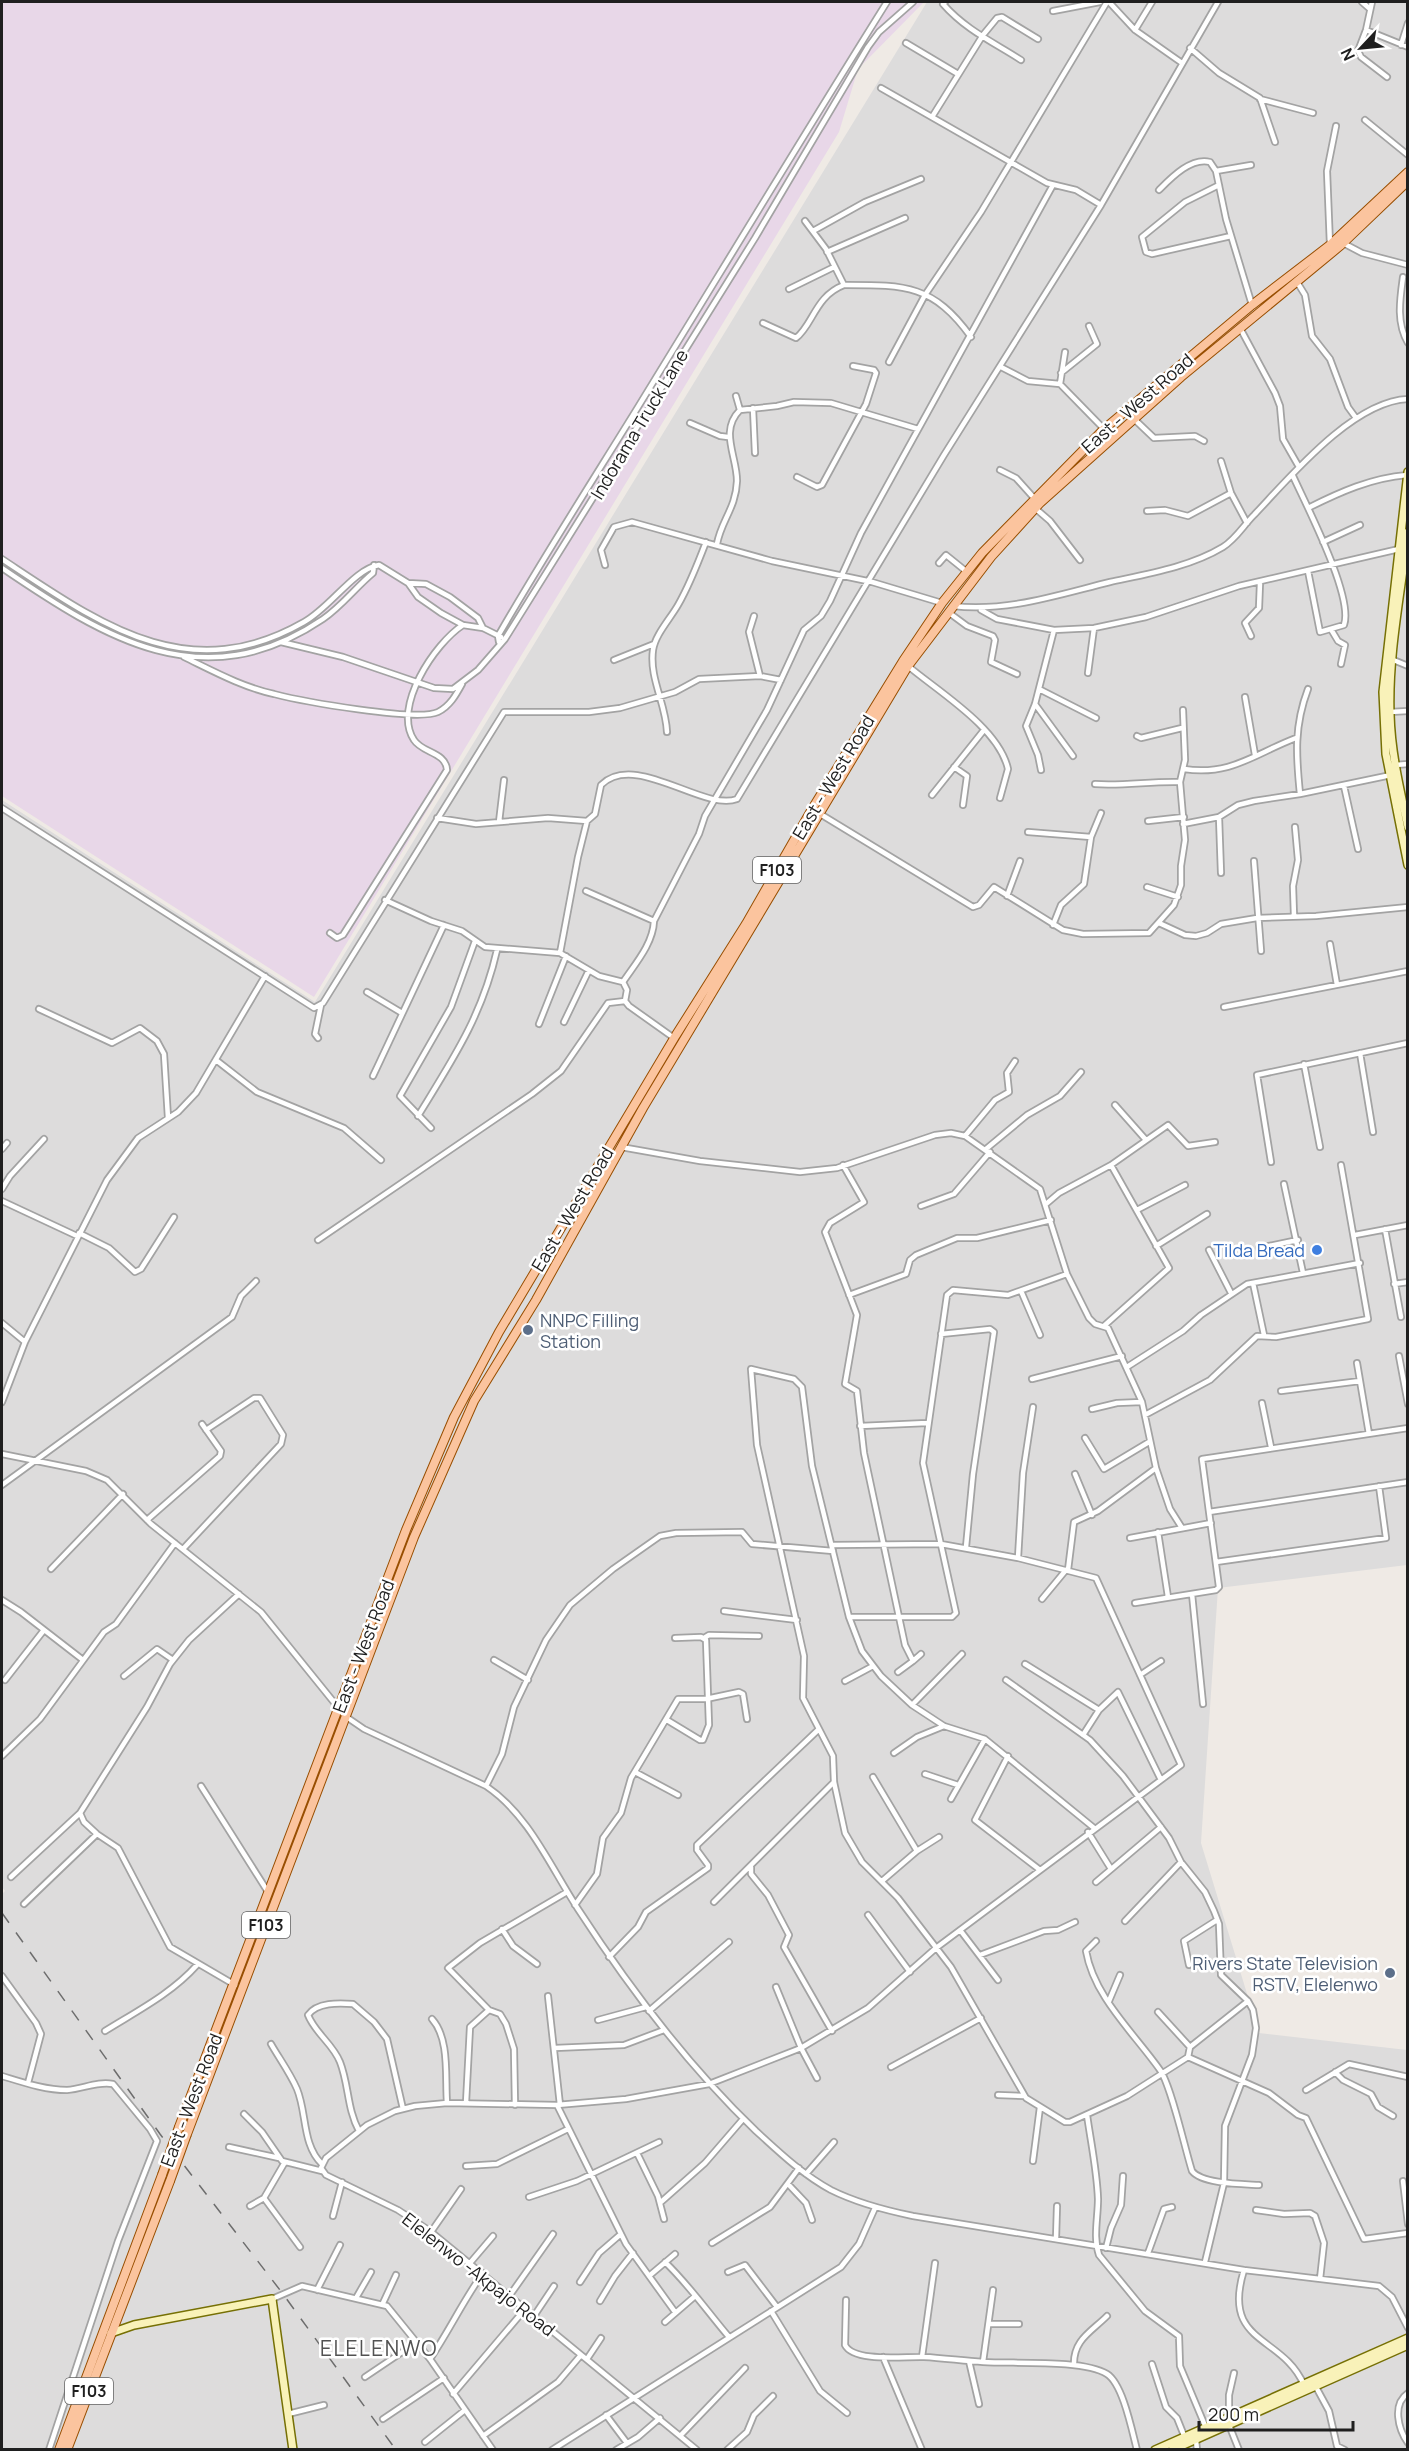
<svg xmlns="http://www.w3.org/2000/svg" width="1409" height="2451" font-family="Manrope,sans-serif">
<style>
.residential{fill:#dddcdc}
.industrial{fill:#e8d7e8}
.lines{fill:none;stroke-linecap:round;stroke-linejoin:round}
.street-casing{stroke:#a3a3a3;stroke-width:8}
.secondary-casing{stroke:#767005;stroke-width:10}
.primary-casing{stroke:#984e01;stroke-width:10}
.street{stroke:#fff;stroke-width:4.5}
.secondary{stroke:#f9f2b9;stroke-width:7}
.primary{stroke:#fbc49e;stroke-width:8}
.rail{stroke:#6d6d6d;stroke-width:1.5;stroke-dasharray:12 12;stroke-linecap:butt}
.primary-bridge-casing{stroke:#984e01;stroke-width:10;stroke-linecap:butt}
.primary-bridge{stroke:#fbc49e;stroke-width:8}
.shop-dot{fill:#3f7fe0;stroke:#fff;stroke-width:2}
.service-dot{fill:#5c6f8a;stroke:#fff;stroke-width:2}
.labels{text-anchor:middle;dominant-baseline:central;stroke-width:5;stroke-linejoin:round;paint-order:stroke}
.shield{fill:#fff;stroke:#626262;stroke-width:1.5}
.shield-label{font-size:16px;font-weight:bold;fill:#1f1f1f}
.street-label{font-size:18px;fill:#1f1f1f;stroke:#fff}
.shop-label{font-size:18px;fill:#366cbe;stroke:#fff;text-anchor:end}
.service-label{font-size:18px;fill:#4e5e75;stroke:#fff;text-anchor:start}
.quarter-label{font-size:21px;letter-spacing:1.5px;fill:#525252;stroke:#fff}
</style>
<rect width="100%" height="100%" fill="#efeae5"/>
<!-- residential -->
<path class="residential" d="M927,2H1407V1565L1218,1588L1201,1843L1259,2033L1407,2050V2449H2V1894L5,1891L2,1887V800L315,1002Z"/>
<!-- industrial -->
<path class="industrial" d="M2,2H924L858,69L839,132L314,997L2,796Z"/>
<g class="lines">
<!-- street casing -->
<g class="street-casing">
<path id="street" d="M945,2L943,4C966,30 993,42 1021,60
M1109,2L1135,30L1182,63
M1362,2L1370,9
M1372,2L1366,30L1358,51L1361,57L1387,77
M1053,11L1100,2
M1135,30L1152,2
M1366,30L1408,47
M906,43L958,74
M1401,45L1408,23
M1190,48L1219,73L1260,98L1275,142
M881,88L1047,183L1076,190L1101,205
M1260,99L1313,113
M932,117L983,35L997,18L1002,17L1038,39
M1365,120L1408,155
M1216,171L1251,165
M1219,185L1185,202L1142,237L1146,252L1152,254L1231,236
M1159,190C1171,178 1191,157 1210,162L1216,171L1226,219L1252,305
M805,221L826,249L844,285
M813,231L865,202L921,179
M1343,243L1362,253L1408,265
M1330,245L1327,171L1336,126
M827,252L905,218
M1403,277C1400,299 1396,323 1408,343
M1297,282L1305,295L1312,336L1330,359L1348,407L1356,418
M789,289L834,267
M763,323L796,338C813,325 815,296 844,285C904,285 933,284 971,337
M1240,328L1275,393L1280,406L1283,439L1299,467
M889,362L925,295L981,212L1107,2
M1001,367L1028,381L1060,384L1104,429
M1061,373L1097,344L1089,326
M1060,384L1065,352
M736,396L740,410
M753,408L755,453
M1133,418L1154,438L1195,436L1204,441
M690,423L720,436L728,437
M1221,461L1231,493L1247,523
M1000,470L1016,478L1034,498
M1293,476C1306,505 1354,597 1344,625L1320,632L1308,571
M797,477L817,487L822,485L866,404L876,373L874,370L853,366
M1035,508L1050,521L1080,560
M1308,508C1340,492 1371,478 1407,475
M1147,511L1165,510L1188,516L1231,493
M1323,542L1360,525
M717,544C721,521 736,508 737,481C737,456 719,431 740,410L777,406L794,402L831,403L918,429
M2,559C99,623 187,689 304,622C330,608 354,569 379,565L408,583L426,584L450,597L478,618L483,628
M939,563L946,555L967,572
M605,565L601,550L614,527L632,522L772,561L872,582L942,603
M2,568C105,638 203,700 323,619C342,606 356,587 373,573L374,565
M408,583L418,597L441,613L463,625L483,628L501,637
M953,606C1008,612 1057,595 1110,582C1147,574 1190,567 1223,547C1236,539 1243,526 1254,515C1290,477 1353,401 1408,399
M981,610L997,619L1054,630L1094,628L1146,617L1239,586L1399,549
M948,612L967,626L993,636L995,640L991,662L1017,674
M754,616L749,632L760,676
M1332,631L1338,641L1345,645L1341,664
M1251,636L1245,623L1259,608L1260,583
M281,642L343,657L434,688L453,689L478,670L505,639L755,238L868,47L879,32L913,2
M499,642L498,636C543,558 591,483 638,407C721,272 803,136 887,2
M184,657C213,671 242,687 274,694C301,701 417,722 438,712C450,706 456,695 462,684
M1391,659L1408,666
M614,660L654,644
M908,666C939,692 999,728 1008,769L1000,798
M1088,673L1094,628
M1039,689L1096,718
M1245,697L1255,755
M1035,704L1073,756
M1390,712L1408,711
M667,732C666,704 649,678 653,650C655,635 670,619 678,605C689,586 698,563 706,542
M1137,736L1141,738L1182,728
M1395,765L1408,764
M954,767L967,776L963,805
M1184,769C1231,776 1254,754 1296,738
M1041,770L1038,755L1026,726L1035,704L1054,630
M1095,784C1124,786 1151,781 1180,782
M1344,786L1358,849
M1300,794C1296,755 1294,726 1308,689
M932,795L984,730
M2,808L314,1008L323,1003L504,712H589L620,708L675,692L699,679L760,676L781,680
M817,812L973,907L979,905L994,887L1063,930L1083,934L1149,933L1174,905L1181,885V866L1185,840L1180,782L1185,760L1183,710
M1219,817L1221,873
M437,818L476,824L548,818L587,821
M1148,821L1184,817
M499,822L504,780
M1183,824L1219,817L1238,805L1254,801L1300,794L1391,775
M1028,832L1091,837
M1254,861L1261,951
M1147,887L1178,897
M586,891L654,921C653,944 635,964 623,982
M1007,896L1020,861
M385,900L431,921L462,931L485,947L560,953L599,976L623,982L627,990L625,1001L629,1006L674,1038
M1294,916L1293,886L1298,860L1295,827
M654,921L699,834L705,816L767,710L804,630L821,616L830,601L861,533L1053,185
M1159,923L1185,935L1196,936L1207,933L1221,924L1257,918L1316,916L1408,907
M1053,925L1061,905L1084,884L1091,837L1101,813
M330,933L337,938L343,935L447,770C446,752 422,753 414,740C392,707 435,643 463,625
M1330,944L1337,985
M560,953L578,857L587,821L595,814L601,785C635,751 704,812 737,799L944,455L1101,205L1218,2
M367,992L402,1013
M1224,1007L1408,971
M39,1009L112,1043L140,1028L157,1041L164,1054L168,1118
M564,1022L589,970
M539,1024L566,956
M318,1038L315,1034L321,1005
M1360,1053L1373,1132
M216,1060L257,1092L344,1128L381,1160
M1304,1064L1320,1147
M373,1076L444,925
M1115,1105L1146,1140
M418,1116C453,1059 482,1016 497,950
M431,1128L400,1096L451,1007L475,941
M965,1136L995,1100L1009,1092L1007,1073L1015,1061
M621,1147L700,1161L800,1172L837,1168L935,1135L951,1133L965,1136L1040,1189L1067,1274L1089,1318L1095,1324L1108,1328L1142,1402L1156,1468L1098,1511L1074,1522L1068,1570
M2,1149L7,1143
M986,1149L1027,1115L1060,1096L1081,1072
M1271,1162L1257,1075L1408,1043
M843,1165L864,1202L830,1223L825,1232L857,1315L845,1384L857,1391L864,1453L905,1645L913,1661L898,1672
M1284,1184L1303,1273
M2,1189L10,1176L44,1139
M2,1201L77,1236
M1046,1204L1059,1193L1111,1165L1168,1125L1188,1146L1215,1142
M921,1206L954,1194L990,1152
M1137,1210L1185,1185
M1385,1229L1401,1317
M79,1233L109,1248L135,1272L141,1269L174,1217
M1355,1235L1408,1225
M318,1240L532,1094L561,1071L608,1003L625,1001
M1156,1246L1207,1214
M1259,1248L1298,1240
M1209,1250L1231,1293
M1253,1283L1264,1335
M1394,1284L1408,1282
M1021,1291L1040,1335
M849,1295L906,1274L910,1260L916,1255L957,1238H977L1051,1220
M2,1323L25,1342
M1105,1325L1169,1268L1111,1165
M941,1334L990,1329L994,1332L973,1474L966,1547
M1399,1356L1408,1404
M1357,1363L1369,1434
M1127,1367L1183,1331L1201,1315L1247,1284L1360,1263
M1032,1379L1122,1356
M1281,1391L1360,1381
M2,1402L25,1342L107,1180L138,1138L178,1112L196,1093L265,976
M1262,1403L1271,1447
M1092,1409L1117,1403L1142,1402
M1145,1415L1210,1380L1257,1336L1276,1337L1368,1319L1341,1165
M860,1426L927,1423
M1085,1438L1104,1469L1149,1442
M2,1454L86,1471L107,1480L151,1524L261,1612L345,1716L364,1729L486,1786C529,1815 550,1866 578,1909C630,1989 687,2065 756,2131C779,2152 803,2175 831,2190C857,2203 884,2210 913,2216L1244,2270L1379,2286L1392,2297L1408,2328
M1156,1468L1170,1509L1182,1528
M1075,1474L1092,1515
M2,1485L232,1317L241,1296L256,1281
M1209,1512L1408,1482
M147,1520L220,1456L221,1451L202,1424
M1158,1532L1168,1597
M1130,1538L1211,1523
M183,1549L281,1444L283,1435L260,1398H254L206,1430
M1018,1558L1023,1473L1033,1407
M1216,1562L1386,1538L1379,1486
M51,1569L123,1494
M1192,1594L1203,1704
M1042,1599L1066,1570
M2,1600L21,1612L83,1660
M1135,1603L1216,1590L1219,1587L1202,1459L1408,1428
M724,1611L797,1620
M849,1617H952L956,1613L923,1463L947,1295L953,1290L1008,1295L1067,1274
M704,1638L709,1635L759,1636
M494,1660L528,1680
M913,1661L921,1654
M1025,1664L1099,1710
M1140,1675L1161,1661
M124,1676L157,1649L173,1660
M5,1680L44,1630
M1006,1680L1090,1740L1123,1776L1169,1838L1181,1862L1205,1892L1214,1911L1219,1924L1221,1975L1248,2001L1253,2010L1256,2028L1252,2055L1225,2126L1224,2183L1205,2262
M845,1681L873,1666
M912,1705L962,1654
M667,1720L700,1740H703L709,1725L706,1640L701,1637L675,1638
M1083,1735L1099,1710L1118,1692L1161,1780
M894,1753L917,1737L944,1726
M2,1756L40,1719L104,1632L116,1624L175,1543
M1008,1756L975,1820L1040,1870
M635,1772L678,1795
M925,1774L958,1785
M873,1777L917,1851
M201,1786L268,1892
M486,1786L502,1754L514,1707L546,1640L570,1605L613,1569L660,1536L676,1533L742,1532L752,1544L833,1551
M951,1799L985,1739
M80,1813L84,1822L97,1834L118,1848L170,1947L235,1985
M1094,1828L985,1739L944,1726L912,1705L881,1676L862,1651L849,1617L812,1466L802,1387L794,1379L751,1369L757,1445L804,1656L803,1698L833,1756L834,1782L845,1833L862,1862L898,1898L951,1967L1026,2098L1065,2122H1070L1127,2096L1188,2057
M1088,1832L1111,1869
M751,1867V1874L768,1895L789,1935L784,1947L832,2031
M11,1877L80,1813L147,1707L170,1664L189,1640L239,1594
M882,1881L917,1851L939,1837
M1096,1882L1161,1827
M714,1902L834,1782
M24,1904L97,1834
M575,1905L597,1874L603,1838L621,1813L631,1778L678,1699H706L739,1692L743,1694L747,1719
M868,1915L910,1972
M1125,1921L1181,1862
M502,1929L513,1946L537,1964
M960,1930L998,1980
M1096,1941L1086,1951C1094,1997 1134,2033 1160,2070C1171,2085 1185,2149 1192,2171C1202,2184 1242,2184 1259,2185
M980,1955L1044,1931L1058,1930L1075,1922
M609,1957L638,1927L646,1912L708,1868V1865L697,1850V1845L818,1730
M1189,1965L1184,1941L1217,1920
M2,1976L36,2023L41,2034L28,2083
M776,1987L801,2048L817,2078
M548,1996L560,2105
M1109,2001L1120,1975
M649,2011L729,1942
M1158,2012L1190,2047L1188,2057
M432,2019C450,2039 445,2077 447,2103
M598,2020L646,2007
M105,2031C137,2011 171,1994 197,1965
M271,2044C279,2058 290,2073 297,2089C307,2113 302,2145 322,2164
M1190,2047L1248,2001
M555,2048L624,2045L664,2030
M1188,2057L1269,2093L1298,2115L1306,2118L1364,2239L1408,2233
M891,2067L981,2018
M1335,2072L1343,2080L1371,2094L1378,2107L1393,2116
M2,2076C22,2082 45,2090 67,2090C83,2089 97,2081 113,2084L150,2129L157,2141L118,2241L49,2450
M1306,2090L1349,2064L1408,2077
M998,2095L1024,2096
M466,2103L470,2027L489,2010
M515,2105L514,2049L506,2024L500,2014L489,2010L448,1968L480,1943L567,1892
M557,2105L626,2244L675,2312
M244,2114L262,2132L282,2161L322,2171
M1087,2115C1091,2143 1097,2171 1098,2199C1098,2218 1093,2237 1099,2255L1145,2311L1179,2336L1180,2366L1206,2428
M359,2131C347,2109 349,2085 340,2062C333,2044 315,2033 308,2015C317,2002 339,2003 353,2004L374,2022L387,2039L403,2109
M229,2147L279,2158
M637,2153L658,2196L664,2219
M1033,2161L1040,2107
M466,2166L497,2164L568,2129
M806,2174L834,2142
M1403,2181L1408,2224
M788,2184L806,2203L812,2220
M529,2197L577,2181L659,2142
M264,2198L300,2247
M661,2202L705,2163L743,2119
M250,2206L264,2198L285,2162
M1256,2210L1284,2214L1310,2213L1315,2216L1324,2243L1320,2279
M333,2216L342,2182
M431,2232L461,2189
M1056,2239L1057,2206
M712,2243L770,2207L799,2168
M1106,2248L1111,2228L1121,2205L1123,2176
M1148,2253L1164,2209L1172,2207
M665,2262C689,2285 707,2311 729,2337
M470,2263L493,2236
M1244,2270C1221,2345 1282,2334 1304,2385
M728,2272L745,2265L777,2307
M649,2276L675,2254
M580,2282L599,2253L621,2234
M317,2290L340,2245
M510,2295L553,2234
M356,2298L371,2272
M272,2299L302,2286L387,2306L430,2359L493,2450
M846,2300L845,2345C854,2363 906,2356 924,2357C944,2358 964,2361 983,2362C1013,2364 1083,2359 1107,2374C1123,2384 1132,2431 1137,2450
M600,2301L615,2276L633,2253
M383,2303L396,2275
M771,2311L820,2391L847,2413
M534,2316L554,2286
M665,2322L694,2297
M989,2324H1019
M883,2357L922,2450
M922,2357L935,2263
M430,2359C449,2331 463,2301 483,2273
M587,2359L601,2338
M969,2361L979,2404
M983,2362L993,2290
M1152,2364L1166,2407L1177,2418L1185,2438
M1074,2365C1073,2340 1091,2332 1107,2316
M365,2377L417,2342
M1316,2387L1329,2411L1337,2446L1345,2450
M1408,2393C1392,2404 1398,2429 1408,2443
M453,2394L526,2308
M288,2414L324,2405
M606,2415L627,2443
M383,2419L444,2378
M1229,2419V2395L1234,2373
M1229,2425L1239,2450
M483,2436L558,2382L581,2355
M680,2436L745,2368
M1196,2440L1197,2450
M425,2442L465,2410
M552,2450L841,2267L859,2244L875,2208
M616,2450L638,2437L660,2418
M697,2450L430,2231L398,2210L326,2175L321,2168L326,2158L367,2125L395,2111L415,2106L447,2103L557,2105L626,2099L709,2084L801,2048L868,2008L936,1948L1181,1765L1096,1578L1018,1558L941,1544L832,1545
M727,2450L747,2432L754,2415L773,2396"/>
</g>
<!-- secondary casing -->
<g class="secondary-casing">
<path id="secondary" d="M1408,472L1383,692L1386,754L1408,865
M1408,532C1401,592 1388,654 1390,714C1391,753 1400,790 1408,827
M111,2333L134,2325L272,2299L293,2450
M1155,2450L1408,2338
M1172,2450L1408,2345"/>
</g>
<!-- primary casing -->
<g class="primary-casing">
<path id="primary" d="M179,2127L406,1530L454,1417L499,1332L676,1035L746,924L812,809L903,661L942,603L982,553L1104,429L1252,305L1330,245L1408,172
M187,2134L414,1537L474,1401L536,1300L643,1108L908,666L991,557L1040,503L1181,377L1340,246L1408,181
M59,2450L162,2175
M67,2450L170,2181"/>
</g>
<!-- street -->
<use href="#street" class="street"/>
<!-- secondary -->
<use href="#secondary" class="secondary"/>
<!-- primary -->
<use href="#primary" class="primary"/>
<!-- rail -->
<path class="rail" d="M2,1913L160,2134L283,2294L396,2450"/>
<!-- primary-bridge casing -->
<g class="primary-bridge-casing">
<path id="primary-bridge" d="M162,2175L179,2127
M170,2181L187,2134"/>
</g>
<!-- primary-bridge -->
<use href="#primary-bridge" class="primary-bridge"/>
</g>
<!-- markers -->
<circle class="shop-dot" cx="1317" cy="1250" r="6"/>
<g class="service-dot">
<circle cx="528" cy="1330" r="6"/>
<circle cx="1390" cy="1973" r="6"/>
</g>
<g class="labels">
<!-- shield labels -->
<g class="shield">
<rect x="753" y="857" width="48" height="26" rx="4.5"/>
<rect x="242" y="1912" width="48" height="26" rx="4.5"/>
<rect x="65" y="2378" width="48" height="26" rx="4.5"/>
</g>
<g class="shield-label">
<text x="777" y="870">F103</text>
<text x="266" y="1925">F103</text>
<text x="89" y="2391">F103</text>
</g>
<!-- street labels -->
<g class="street-label">
<text transform="translate(1137 403) rotate(-41)">East - West Road</text>
<text transform="translate(639 424) rotate(-59)">Indorama Truck Lane</text>
<text transform="translate(833 777) rotate(-59)">East - West Road</text>
<text transform="translate(572 1209) rotate(-59)">East - West Road</text>
<text transform="translate(363 1646) rotate(-69)">East - West Road</text>
<text transform="translate(191 2100) rotate(-69)">East - West Road</text>
<text transform="translate(479 2274) rotate(38)">Elelenwo -Akpajo Road</text>
</g>
<!-- shop labels -->
<g class="shop-label">
<text x="1305" y="1250">Tilda Bread</text>
</g>
<!-- service labels -->
<g class="service-label">
<text x="540" y="1320">NNPC Filling<tspan x="540" dy="21">Station</tspan></text>
<text x="1378" y="1963" text-anchor="end">Rivers State Television<tspan x="1378" dy="21">RSTV, Elelenwo</tspan></text>
</g>
<!-- quarter labels -->
<g class="quarter-label">
<text x="379" y="2348">ELELENWO</text>
</g>
</g>
<!-- border -->
<rect width="1409" height="2451" fill="none" stroke="#1f1f1f" stroke-width="6"/>
<!-- north arrow -->
<g transform="translate(1361 48) rotate(244)" stroke="#ffffff" stroke-width="4.5" paint-order="stroke">
<path d="M0-4.5L10 22L0 15L-10 22Z" fill="#1f1f1f"/>
<text y="-9" font-size="16" font-weight="bold" text-anchor="middle" fill="#1f1f1f">N</text>
</g>
<!-- scale -->
<path d="M1199 2421v9h154v-9" fill="none" stroke="#1f1f1f" stroke-width="3"/>
<text x="1208" y="2421" font-size="18" fill="#1f1f1f" stroke="#ffffff" stroke-width="4.5" paint-order="stroke">200 m</text>
</svg>
